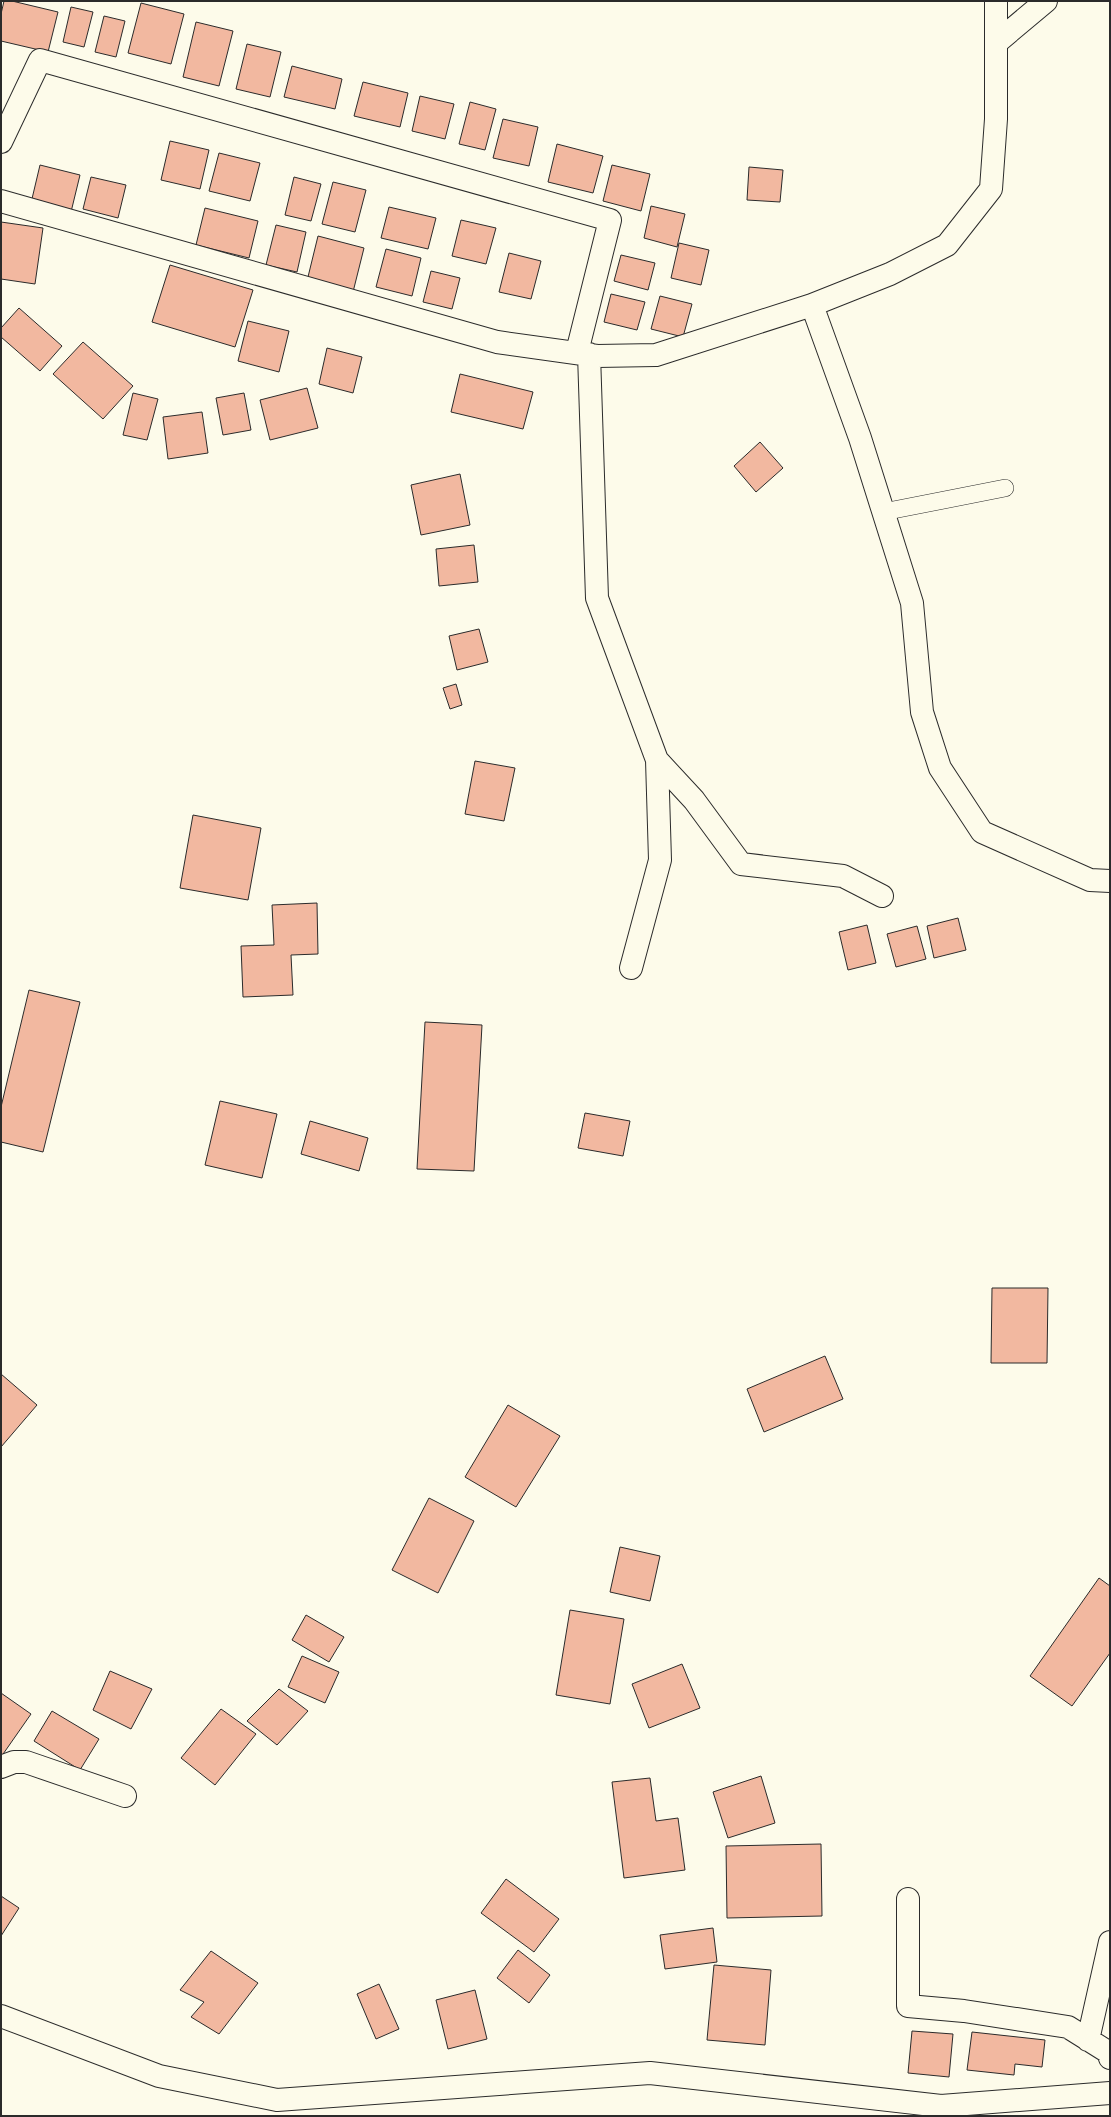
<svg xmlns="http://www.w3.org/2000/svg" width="1111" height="2117" font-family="Overpass,sans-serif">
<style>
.building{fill:#f2b8a0;stroke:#2b2b2b}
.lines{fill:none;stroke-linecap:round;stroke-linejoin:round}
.service-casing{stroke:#2b2b2b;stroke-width:18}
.minor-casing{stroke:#2b2b2b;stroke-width:24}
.secondary-casing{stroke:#2b2b2b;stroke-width:24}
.service{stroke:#fdfbea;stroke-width:17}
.minor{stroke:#fdfbea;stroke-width:22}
.secondary{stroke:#fdfbea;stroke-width:22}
</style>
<rect width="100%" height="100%" fill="#fdfbea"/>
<!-- building -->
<path class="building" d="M4,1H12L58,12L48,52L1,41V14Z
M141,3L184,14L171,64L128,53Z
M71,7L93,12L84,47L63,42Z
M104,16L125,21L116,57L95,52Z
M196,22L233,31L219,86L183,77Z
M247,44L281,52L270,97L236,89Z
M292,66L342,79L335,109L284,97Z
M363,82L408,93L400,127L354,116Z
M420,96L454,104L445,139L412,131Z
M470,102L496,109L485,150L459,144Z
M503,119L538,127L529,166L493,158Z
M170,141L209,150L200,189L161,180Z
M557,144L603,156L593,193L548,182Z
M219,153L260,163L250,201L209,191Z
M40,165L80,175L71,212L31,203Z
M612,165L650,174L641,211L603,201Z
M749,167L783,170L780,202L747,200Z
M91,177L126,185L118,218L83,209Z
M294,177L321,184L311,221L285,215Z
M333,182L366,190L355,232L322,224Z
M651,206L685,214L677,247L644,238Z
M389,207L436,218L428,249L381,238Z
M205,208L258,221L249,258L196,245Z
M461,220L496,228L486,264L452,256Z
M1,222L43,228L35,284L1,279Z
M276,225L306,232L297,272L266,265Z
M318,236L364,248L353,292L307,281Z
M679,243L709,250L701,285L671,278Z
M386,249L421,258L412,296L376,287Z
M509,253L541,261L531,299L499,292Z
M621,255L655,263L648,290L614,281Z
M170,265L253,290L235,347L152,322Z
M431,271L460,278L452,309L423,302Z
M611,294L645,302L637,330L604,322Z
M660,296L692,304L683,337L651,329Z
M19,308L62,346L40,371L1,337V328Z
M248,321L289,331L279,372L238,361Z
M83,342L133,386L103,419L53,374Z
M327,348L362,357L353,393L319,384Z
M460,374L533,392L523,429L451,412Z
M307,388L318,428L270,440L260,400Z
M133,393L158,399L147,440L123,435Z
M244,393L251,430L223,435L216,398Z
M202,412L208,453L168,459L163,417Z
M760,442L783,468L756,492L734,466Z
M460,474L470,525L421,535L411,485Z
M474,545L478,582L439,586L436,549Z
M479,629L488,662L457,670L449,636Z
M456,684L462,705L450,709L443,688Z
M475,761L515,768L504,821L465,814Z
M193,815L261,828L248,900L180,888Z
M317,903L318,954L291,955L293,995L243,997L241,946L274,945L272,905Z
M958,918L966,950L934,958L927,926Z
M867,925L876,963L848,970L839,932Z
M917,926L926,959L896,967L887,934Z
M29,990L80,1002L43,1152L1,1142V1107Z
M425,1022L482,1025L474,1171L417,1169Z
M220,1101L277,1114L262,1178L205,1165Z
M585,1113L630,1121L623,1156L578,1148Z
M310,1121L368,1138L359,1171L301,1154Z
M992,1288H1048L1047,1363H991Z
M825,1356L843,1399L764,1432L747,1389Z
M1,1374L37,1405L1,1447Z
M508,1405L560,1436L516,1507L465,1477Z
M429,1498L474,1521L438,1593L392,1570Z
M620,1547L660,1556L650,1601L610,1592Z
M1099,1578L1110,1586V1653L1072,1706L1030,1676Z
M570,1610L624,1619L610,1704L556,1695Z
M306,1615L344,1637L329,1662L292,1640Z
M302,1656L339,1672L325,1703L288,1687Z
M682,1664L700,1708L649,1728L632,1684Z
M110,1671L152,1689L131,1729L93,1710Z
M279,1689L308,1711L277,1745L247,1721Z
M1,1693L31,1714L1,1757Z
M221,1709L256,1734L215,1785L181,1758Z
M52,1711L99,1739L80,1770L34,1741Z
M761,1776L775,1823L728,1838L713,1792Z
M650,1778L656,1821L678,1818L685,1870L624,1878L612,1782Z
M821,1844L822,1916L727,1918L726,1846Z
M506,1879L559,1919L534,1952L481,1913Z
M1,1896L19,1908L1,1936Z
M713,1928L717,1962L665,1969L660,1935Z
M518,1950L550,1975L529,2003L497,1978Z
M211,1951L258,1983L219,2034L191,2017L204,2002L180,1990Z
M714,1965L771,1970L765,2045L707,2040Z
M379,1984L399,2029L376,2039L357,1994Z
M475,1990L487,2039L448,2049L436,2000Z
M912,2031L953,2034L949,2077L908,2073Z
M972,2032L1045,2040L1042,2067L1015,2064L1014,2075L967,2070Z"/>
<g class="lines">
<!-- service casing -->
<g class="service-casing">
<path id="service" d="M883,512L1005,488"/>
</g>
<!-- minor casing -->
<g class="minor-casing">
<path id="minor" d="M996,43L1046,1
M1,142L40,60L610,220L577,352
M1,201L497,342L597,356L656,355L812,305L890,274L947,245L991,189L996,119V1
M812,305L860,438L912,603L922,712L940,768L982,832L1090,880L1110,881
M589,354L597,598L657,760L660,860L631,968
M657,760L694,800L741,864L843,876L882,896
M1,1767L14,1762H26L125,1796
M908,1899V2006L964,2011L1068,2027L1108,2052L1110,2058
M1088,2040L1110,1942"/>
</g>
<!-- secondary casing -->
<g class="secondary-casing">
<path id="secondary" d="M1,2016L159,2076L277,2100L650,2073L941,2106L1110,2093"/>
</g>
<!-- service -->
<use href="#service" class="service"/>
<!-- minor -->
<use href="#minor" class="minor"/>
<!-- secondary -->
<use href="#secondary" class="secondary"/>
</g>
<!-- border -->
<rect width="1111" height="2117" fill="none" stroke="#2b2b2b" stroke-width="4"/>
</svg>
